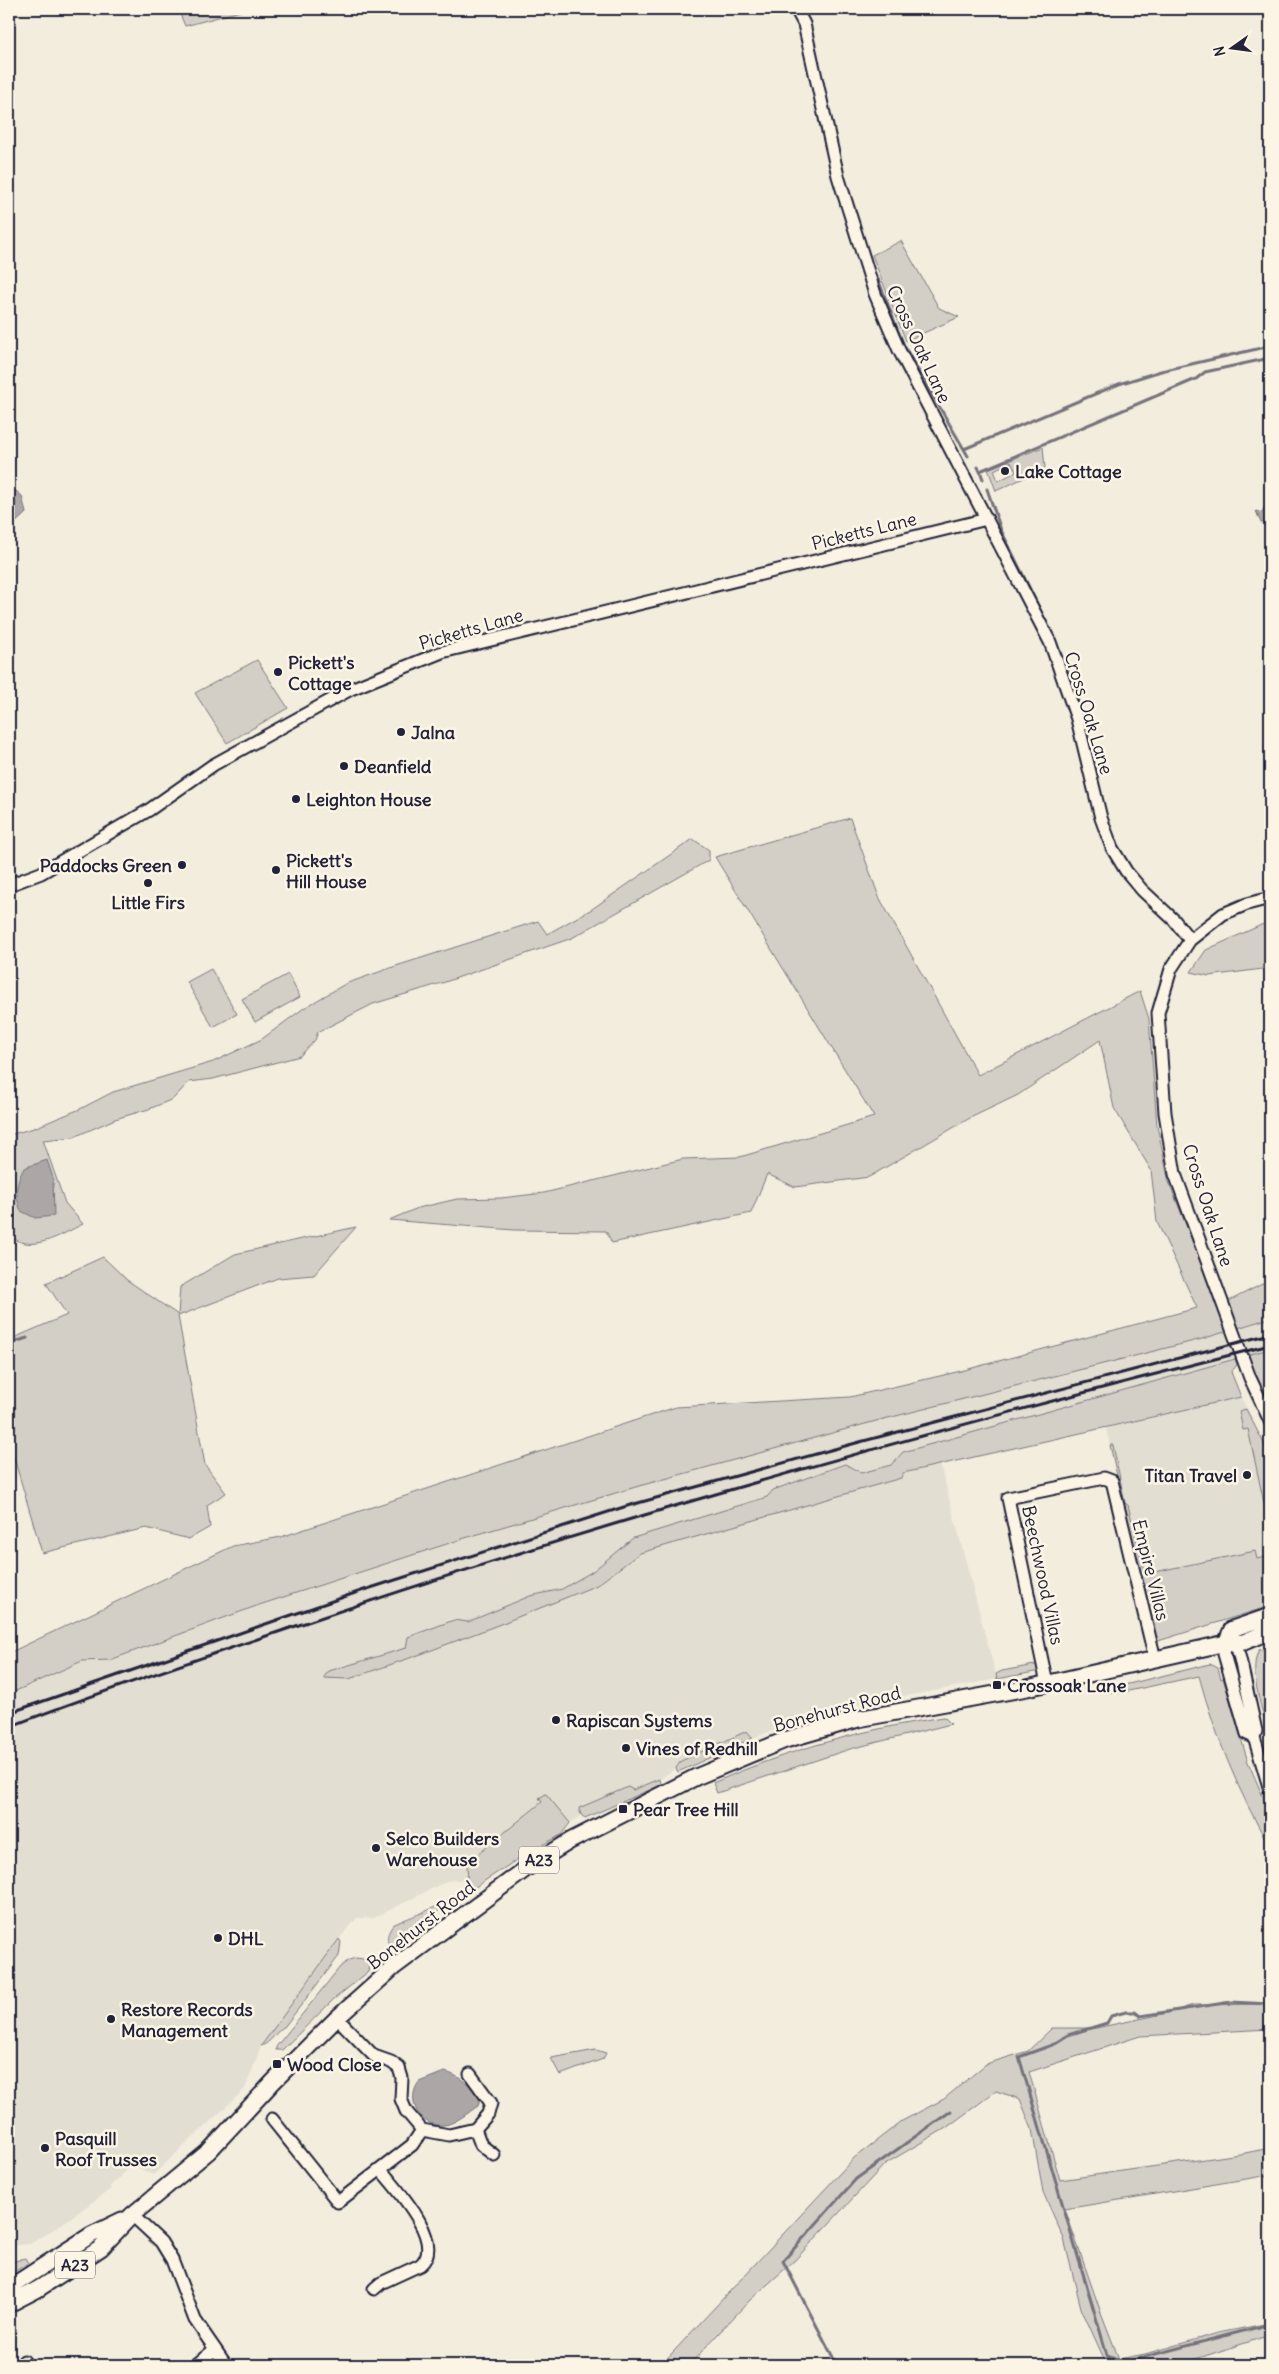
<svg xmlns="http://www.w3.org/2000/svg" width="1279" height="2374" font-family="Delius,sans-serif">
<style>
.built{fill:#e3ded2}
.green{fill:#d4cfc6;stroke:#7b7880;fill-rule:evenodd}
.water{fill:#aca7a6;stroke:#75727b}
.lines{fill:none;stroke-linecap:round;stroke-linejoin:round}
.stream{stroke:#75727b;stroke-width:3}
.minor-casing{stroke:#22223b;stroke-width:15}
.major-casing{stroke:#22223b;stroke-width:19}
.minor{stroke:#fcf5e5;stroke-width:11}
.major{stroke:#fcf5e5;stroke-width:15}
.rail{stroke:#22223b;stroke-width:3}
.poi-dot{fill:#22223b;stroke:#fcf5e5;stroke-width:2}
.labels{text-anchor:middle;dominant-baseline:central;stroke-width:5;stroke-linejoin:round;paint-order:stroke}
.shield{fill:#fcf5e5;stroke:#63616e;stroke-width:1}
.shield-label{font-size:16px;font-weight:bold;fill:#22223b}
.street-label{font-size:18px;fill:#22223b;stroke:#fcf5e5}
.poi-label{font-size:18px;font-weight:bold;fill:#22223b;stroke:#fcf5e5;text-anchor:start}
</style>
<rect width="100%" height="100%" fill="#f3edde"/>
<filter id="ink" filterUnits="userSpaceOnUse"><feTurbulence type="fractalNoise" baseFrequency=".02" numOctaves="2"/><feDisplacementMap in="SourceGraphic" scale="10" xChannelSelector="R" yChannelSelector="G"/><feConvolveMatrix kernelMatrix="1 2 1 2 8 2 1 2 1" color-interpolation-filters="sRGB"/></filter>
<g filter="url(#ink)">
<!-- built -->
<path class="built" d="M1270,1318V1349L903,1452L891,1465L861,1473L844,1464L773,1490L767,1497L633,1538L593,1571L562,1589L530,1596L468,1622L454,1620L406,1648L329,1671L349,1679L424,1653L597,1585L640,1553L901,1478L902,1473L940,1464L997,1679L869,1703L846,1705L842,1709L805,1715L794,1719L792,1723L753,1738L747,1731L681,1761L676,1768L660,1779L633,1790L579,1809L581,1815L570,1823L562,1813L542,1802L478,1855L475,1878L447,1881L374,1918H357L339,1939L261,2046L245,2089L153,2175L133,2165L110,2186L111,2189L56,2228L30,2244L9,2246V1694L82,1661L110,1660L259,1605L465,1538L639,1486L876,1421L1202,1339Z
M1241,1397L1270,1455V1606L1155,1642L1106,1428Z"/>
<!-- green -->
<path class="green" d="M178,9H248L185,26Z
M901,241L939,308L959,317L906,341L872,255Z
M1043,447L1045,468L996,491L988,469ZM1011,462L1016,472L998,481L994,470Z
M257,660L288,708L227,743L195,693Z
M850,818L879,897L978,1075L1140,991L1149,1019L1157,1126L1169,1182L1217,1304L1231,1300L1270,1280V1318L1202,1339L876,1421L639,1486L465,1538L259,1605L110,1660L82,1661L9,1694V1653L233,1546L281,1537L676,1407L850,1397L961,1371L1197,1308L1157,1222L1151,1170L1114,1108L1100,1040L1018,1095L970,1118L869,1177L795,1187L767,1174L751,1213L612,1243L606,1231L514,1230L389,1220L418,1208L457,1199L501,1198L544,1193L683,1159L740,1157L874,1117L715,857Z
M693,839L709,850V860L572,938L445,982L373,1004L318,1032L315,1040L300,1056L213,1079L189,1082L173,1099L149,1109L115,1119L74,1137L43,1140L65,1203L83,1224C62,1234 29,1256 9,1234V1135L34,1128L80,1109L113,1092L213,1062L262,1039L304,1008L345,984L396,966L538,921L547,934L592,909Z
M1270,921V968L1209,976L1191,972L1206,950Z
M211,969L237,1014L213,1027L187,982Z
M288,974L300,997L255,1022L242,999Z
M356,1227L314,1275L278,1278L178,1316L205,1465L226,1493L207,1505L210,1527L189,1539L146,1528L42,1553L9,1441V1340L67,1315L46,1283L103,1257L127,1280L178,1315L180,1287L235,1254Z
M1270,1349V1373L1265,1374L1270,1390V1408L1246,1355Z
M1235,1359L1237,1365L1231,1372L1241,1397L903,1473L901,1478L640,1553L597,1585L503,1623L424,1653L349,1679L323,1678L329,1671L406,1648L408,1637L454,1620L468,1622L530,1596L562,1589L593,1571L633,1538L767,1497L773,1490L845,1464L861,1473L891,1465L903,1452Z
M1246,1409L1270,1455V1516L1267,1517L1248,1429L1243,1430L1239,1411Z
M1110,1445H1113L1125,1503L1128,1505L1145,1574L1255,1551L1257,1559L1270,1556V1606L1155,1642Z
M1270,1646V1738C1264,1716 1247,1670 1259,1650Z
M1040,1664V1671L997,1679L996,1674L1002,1671Z
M1210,1664L1218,1668L1221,1679L1223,1678L1248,1762L1270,1813V1847C1239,1794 1215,1735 1199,1676L1119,1693L1100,1691Z
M944,1717L951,1724L850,1749L717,1793L713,1783C787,1750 864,1729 944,1717Z
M747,1731L753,1738L678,1772L676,1768L681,1761Z
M660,1779L661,1785L585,1818L581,1815L579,1808L628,1787L633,1790Z
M546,1794L570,1823L561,1835L524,1855L428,1918L394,1949C384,1942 387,1934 393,1925C416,1913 453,1906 466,1881C470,1873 464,1862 469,1855L473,1859L477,1855L542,1802L539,1798Z
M339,1939L341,1942L339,1956L285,2026C276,2031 271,2043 261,2046Z
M356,1958L363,1959L369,1965L368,1972L334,1999L282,2050H276V2047L340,1967L349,1960Z
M1270,2004V2029L1140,2036L1029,2072L1060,2180L1240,2154L1270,2148V2175L1065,2209L1100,2310L1119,2359L1145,2354L1218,2333L1270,2323V2335L1177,2365H1107L1081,2308L1064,2239L1043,2192L1032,2129L1020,2099L996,2091L946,2128L885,2164L795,2260L749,2301L689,2365H661L854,2158L902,2121L944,2099L986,2064L1028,2051L1052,2028H1096L1168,2013L1193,2005Z
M596,2050L606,2053L603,2059L560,2075L551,2058Z
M25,2258L28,2263L9,2275V2263Z"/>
<!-- water -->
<path class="water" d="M16,491L22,496L26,513L9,529V493Z
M1269,506L1270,516L1267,522L1261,523L1256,511L1262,513L1264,508Z
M47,1160L53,1178L54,1216L35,1218L21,1211C14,1194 16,1183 24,1168Z
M444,2072C455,2073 477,2088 480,2100L478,2106C469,2112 455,2124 444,2125C420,2128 405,2100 419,2082Z"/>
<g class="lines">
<!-- stream -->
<path class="stream" d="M878,279L904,346L968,456
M964,449L1119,384L1161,371L1270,346
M978,467L980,471L1196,379L1205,372L1270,358
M980,471L983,479
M987,489L1001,530L1047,624
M1269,519L1270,521
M1058,648L1070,676L1088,735
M9,1344L27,1338
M1107,2355L1125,2362L1270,2324
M837,2365L783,2261L856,2179L951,2111
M1110,2365L1019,2057L1052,2045L1068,2035L1107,2023L1111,2016L1126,2012H1135L1140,2016L1231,2002L1270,2004"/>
<!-- minor casing -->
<g class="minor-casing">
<path id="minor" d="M796,9L804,24L838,176L875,294L899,350L1050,642L1077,719L1101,818L1112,848L1126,871L1142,890L1174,920L1190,940
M9,885L41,873L149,810L213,765L351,689L442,652L987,519
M1270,898L1247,904L1223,914L1190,940L1171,969L1158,1013L1165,1113L1175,1174L1250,1378L1270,1421
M1047,1684L1008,1498L1104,1478L1112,1481L1155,1659
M1254,1737L1256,1731L1240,1659L1237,1648L1226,1643L1224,1654L1247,1734L1254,1737L1270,1790
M337,2018L374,2056L391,2062L399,2068L402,2078L401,2099L406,2111L422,2130L449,2135L475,2129L488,2114L491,2103L470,2074
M272,2119L338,2202L412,2145L422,2130
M475,2129L481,2145L494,2155
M132,2215L161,2242L172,2260L195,2320L226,2365
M374,2289L381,2283L420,2265C447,2243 396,2188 381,2170
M24,2361L26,2365
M196,2365L215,2349"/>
</g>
<!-- major casing -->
<g class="major-casing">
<path id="major" d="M1226,1643L1232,1629L1270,1616
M9,2288L91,2235L122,2220
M9,2304L38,2289L101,2248L132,2215L209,2151L273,2082L337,2018L394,1967L527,1868L570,1841L696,1777L785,1740L858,1719L1027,1688L1226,1643L1244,1642L1270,1631"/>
</g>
<!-- minor -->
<use href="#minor" class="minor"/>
<!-- major -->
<use href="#major" class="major"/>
<!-- rail -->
<path class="rail" d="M9,1713L361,1591L627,1506L856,1443L1270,1334
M9,1727C101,1691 196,1660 290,1628C612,1518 940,1428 1270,1345"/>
</g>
</g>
<!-- markers -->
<g class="poi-dot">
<circle cx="1005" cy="471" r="5"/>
<circle cx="278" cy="672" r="5"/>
<circle cx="401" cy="732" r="5"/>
<circle cx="344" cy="766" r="5"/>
<circle cx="296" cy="799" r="5"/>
<circle cx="182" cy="865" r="5"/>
<circle cx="276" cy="870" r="5"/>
<circle cx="148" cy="883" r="5"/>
<circle cx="1247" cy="1475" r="5"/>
<rect x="992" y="1680" width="10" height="10" rx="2.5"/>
<circle cx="556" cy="1720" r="5"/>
<circle cx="626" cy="1748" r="5"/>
<rect x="618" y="1804" width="10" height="10" rx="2.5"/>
<circle cx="376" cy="1848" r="5"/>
<circle cx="218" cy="1938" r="5"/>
<circle cx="111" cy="2019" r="5"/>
<rect x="272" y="2059" width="10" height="10" rx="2.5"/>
<circle cx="45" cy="2148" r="5"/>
</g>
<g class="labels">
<!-- shield labels -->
<g class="shield">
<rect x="519" y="1846.5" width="40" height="27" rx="4"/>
<rect x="55" y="2251.5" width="40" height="27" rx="4"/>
</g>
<g class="shield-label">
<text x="539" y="1860">A23</text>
<text x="75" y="2265">A23</text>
</g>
<!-- street labels -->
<g class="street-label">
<text transform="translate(919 344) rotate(65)">Cross Oak Lane</text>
<text transform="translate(864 531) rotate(-14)">Picketts Lane</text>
<text transform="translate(471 629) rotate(-16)">Picketts Lane</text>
<text transform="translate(1089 713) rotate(73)">Cross Oak Lane</text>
<text transform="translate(1208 1205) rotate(72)">Cross Oak Lane</text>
<text transform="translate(1151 1570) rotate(76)">Empire Villas</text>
<text transform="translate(1043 1575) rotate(78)">Beechwood Villas</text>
<text transform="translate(837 1709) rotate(-15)">Bonehurst Road</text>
<text transform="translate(421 1925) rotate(-38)">Bonehurst Road</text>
</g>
<!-- poi labels -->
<g class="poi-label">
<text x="1015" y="471">Lake Cottage</text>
<text x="288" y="662">Pickett's<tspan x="288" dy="21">Cottage</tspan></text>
<text x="411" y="732">Jalna</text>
<text x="354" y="766">Deanfield</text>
<text x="306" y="799">Leighton House</text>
<text x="286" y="860">Pickett's<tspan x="286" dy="21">Hill House</tspan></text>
<text x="172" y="865" text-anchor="end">Paddocks Green</text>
<text x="148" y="902" text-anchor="middle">Little Firs</text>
<text x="1237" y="1475" text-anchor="end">Titan Travel</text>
<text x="1007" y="1685">Crossoak Lane</text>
<text x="566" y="1720">Rapiscan Systems</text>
<text x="636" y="1748">Vines of Redhill</text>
<text x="633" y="1809">Pear Tree Hill</text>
<text x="386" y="1838">Selco Builders<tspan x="386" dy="21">Warehouse</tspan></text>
<text x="228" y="1938">DHL</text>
<text x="121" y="2009">Restore Records<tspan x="121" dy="21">Management</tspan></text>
<text x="287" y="2064">Wood Close</text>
<text x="55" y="2138">Pasquill<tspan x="55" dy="21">Roof Trusses</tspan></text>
</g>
</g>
<!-- margin -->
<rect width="1279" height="2374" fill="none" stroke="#fcf5e5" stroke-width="30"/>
<rect x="15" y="15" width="1249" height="2344" fill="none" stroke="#22223b" stroke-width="2" filter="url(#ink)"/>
<!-- north arrow -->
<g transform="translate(1232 48) rotate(256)" stroke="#fcf5e5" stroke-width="4" paint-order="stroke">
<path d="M0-4L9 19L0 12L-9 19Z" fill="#22223b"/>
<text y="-8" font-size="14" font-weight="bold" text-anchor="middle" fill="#22223b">N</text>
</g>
</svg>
